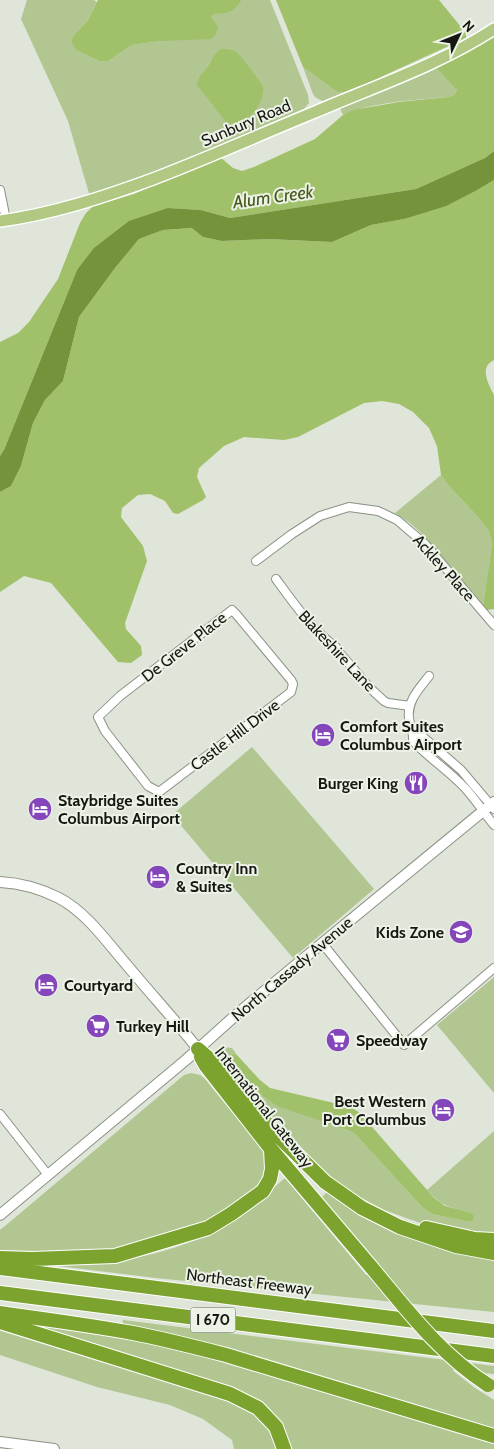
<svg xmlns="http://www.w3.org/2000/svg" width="494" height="1449" font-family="Cabin,sans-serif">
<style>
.green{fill:#b1c691}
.forest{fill:#a0c169}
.water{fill:#74933b}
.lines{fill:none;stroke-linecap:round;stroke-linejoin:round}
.street-casing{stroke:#8c9185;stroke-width:10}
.secondary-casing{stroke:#8c9185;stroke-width:12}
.primary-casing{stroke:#fff;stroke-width:14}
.highway-casing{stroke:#fff;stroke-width:16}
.street{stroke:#fff;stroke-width:8}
.secondary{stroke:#fff;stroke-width:10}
.primary{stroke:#b1c882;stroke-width:11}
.highway{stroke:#7da32f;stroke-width:14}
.highway-bridge-casing{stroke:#fff;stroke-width:16;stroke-linecap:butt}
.highway-bridge{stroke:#7da32f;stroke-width:14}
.labels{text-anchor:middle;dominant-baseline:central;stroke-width:4;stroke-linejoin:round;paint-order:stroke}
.shield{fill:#ecf2e5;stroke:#565951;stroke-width:1}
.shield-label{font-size:15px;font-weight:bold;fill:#151712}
.street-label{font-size:16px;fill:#151712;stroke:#ecf2e5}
.poi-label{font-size:16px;font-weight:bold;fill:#151712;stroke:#ecf2e5;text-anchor:start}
.water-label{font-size:18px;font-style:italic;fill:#44581a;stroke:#ecf2e5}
</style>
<rect width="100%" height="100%" fill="#dfe5d8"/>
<!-- green -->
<path class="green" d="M27,0H94L97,2L88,20L73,36L71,42L76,50L99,61H108L132,45L161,41L211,17L214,13C227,13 234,11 242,0H270L308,95L309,103L304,109L143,178L90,197L68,121L21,19Z
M439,65L457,90L454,95L448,97C416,100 371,102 343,115L339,106Z
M303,67L337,92L346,93L324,102L315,97L313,94Z
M441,475L448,485L478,517L489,531L492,544L483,606L420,532L410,523L395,513Z
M252,747L374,889L293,958L172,815Z
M494,977V1093L437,1025Z
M222,1047L232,1048L237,1055L234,1054L263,1096L348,1130L355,1134L422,1207L432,1214L470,1222L473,1220L469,1212C449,1207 441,1206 427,1190L494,1131V1233L467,1232L426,1225L384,1210L349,1191L318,1166L284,1131L223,1057Z
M191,1073L200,1075L205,1079L263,1150L266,1156L265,1172L261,1183L239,1202L200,1225L132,1246L110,1250L67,1252L0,1250V1230L11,1221L184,1075Z
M285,1178L366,1275L389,1277L322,1197L328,1191C337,1198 346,1206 355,1212C396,1239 447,1247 494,1258V1312L156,1278L58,1266V1263C71,1263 84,1264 97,1263C141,1260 198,1244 235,1220C253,1209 269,1191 285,1178Z
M24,1320L169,1346L244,1365L494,1442V1449H291C287,1430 277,1417 263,1404L24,1324Z
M123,1320L494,1366V1374L452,1370L475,1388L494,1400V1432L122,1327Z
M0,1329L222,1398L256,1413L271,1431L277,1449H234L232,1440L203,1419L170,1405L97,1387L0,1355Z"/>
<!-- forest -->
<path class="forest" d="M98,0H242C233,13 228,13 214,14L211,17L218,27L216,34L211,39L161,41L132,45L108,61H99L76,50L71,42L73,36L88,20Z
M276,0H439L466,33V38L346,93L337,92L303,67Z
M494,36V151L485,158L416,189L230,218L201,210L168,208L77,270L4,450L0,456V342L18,333L29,322L58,279L80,223L86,213L93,206L134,194L220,157L233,168L242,171L254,167L315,139L343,115L353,110L399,102L448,97L454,95L457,90L437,68L439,65L458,57Z
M221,49C226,49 231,49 236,52C240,54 259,80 262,85C263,86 264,91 263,92C261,109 243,129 226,122L197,85C198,76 202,75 207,68C214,60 210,57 221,49Z
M494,180V360C479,367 488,384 494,395V609L487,610L483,606L492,544L489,531L478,517L448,485L441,475L437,446L429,428L413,412L399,404L382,401L364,403L298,437L284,440L244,437L224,446L199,468L197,477L206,497L203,500L178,514L173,513L165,501L150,494L138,495L122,508L121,517L143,546L147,561L125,623L126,629L141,646L142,655L131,663L118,662L51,583L24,576L0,592V492L11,486L21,466L33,423L45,400L63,381L79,317L115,268L139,239L163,230L193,228L203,237L222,241L269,239L332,242L371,225L404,219L479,189Z
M234,1054L237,1055L260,1080L270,1088L351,1107L360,1113L434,1198L445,1206L469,1212L474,1216L473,1220L470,1222L432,1214L422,1207L355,1134L348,1130L277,1106L263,1096L233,1063L231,1056Z"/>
<!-- water -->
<path class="water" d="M494,151V180L479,189L446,206L404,219L371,225L332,242L269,239L222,241L203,237L192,228L163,230L139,239L115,268L79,317L63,381L45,400L33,423L21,466L11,486L0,492V456L4,450L77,270L94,248L129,221L168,208L201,210L230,218L416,189L485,158Z"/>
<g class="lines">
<!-- street casing -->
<g class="street-casing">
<path id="street" d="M0,190L6,220
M256,561L292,534L320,516L349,507L378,511L397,520L425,544L494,625
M276,579C292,601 313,631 336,647L337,650L371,689L384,701L388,703L410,706
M232,610L236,614L291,680L293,684L291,692L159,792L148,786L105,731L98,717L120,696Z
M429,676C419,689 407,701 409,718C410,726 414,732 413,741C429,758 449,771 465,788C476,800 484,813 494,825
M414,733L422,736L461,770L494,809
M322,943L404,1045L494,968
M0,1114L48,1175"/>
</g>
<!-- secondary casing -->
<g class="secondary-casing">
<path id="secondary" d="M0,882C20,883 41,889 59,898C87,913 106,941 126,964C150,993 175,1020 198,1049
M0,1215L187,1059L237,1014L297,964L494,802
M0,1442L54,1449"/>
</g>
<!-- primary casing -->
<g class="primary-casing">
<path id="primary" d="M0,221C53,214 104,197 153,179C208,158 261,134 315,112C373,87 441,64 494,29"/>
</g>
<!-- highway casing -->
<g class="highway-casing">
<path id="highway" d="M198,1049L220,1068L274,1132L325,1182L362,1208L400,1227L456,1246L494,1253
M201,1057L206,1066L271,1149L372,1268
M426,1228L475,1239L494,1240
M0,1258L32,1259L115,1256L208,1228L231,1214L263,1191L270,1179L272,1169L271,1149
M0,1268L494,1331
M0,1293L494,1356
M0,1313C44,1319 89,1325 133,1333C164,1339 195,1347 226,1355L494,1436
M0,1322L230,1394L258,1408L276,1427L284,1449"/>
</g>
<!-- street -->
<use href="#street" class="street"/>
<!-- secondary -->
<use href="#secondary" class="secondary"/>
<!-- primary -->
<use href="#primary" class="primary"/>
<!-- highway -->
<use href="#highway" class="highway"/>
<!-- highway-bridge casing -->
<g class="highway-bridge-casing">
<path id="highway-bridge" d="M372,1268C407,1310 441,1355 488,1385"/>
</g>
<!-- highway-bridge -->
<use href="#highway-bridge" class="highway-bridge"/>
</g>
<!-- icons -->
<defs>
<g id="hotel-disc" transform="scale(1.25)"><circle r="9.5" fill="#8546bb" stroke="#ecf2e5"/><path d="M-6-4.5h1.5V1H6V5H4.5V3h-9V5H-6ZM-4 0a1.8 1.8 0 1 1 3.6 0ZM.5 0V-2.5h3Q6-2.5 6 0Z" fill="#fff"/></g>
<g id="restaurant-disc" transform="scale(1.25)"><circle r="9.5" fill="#8546bb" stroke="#ecf2e5"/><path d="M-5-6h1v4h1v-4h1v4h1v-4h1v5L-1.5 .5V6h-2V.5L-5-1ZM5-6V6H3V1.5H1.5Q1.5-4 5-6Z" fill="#fff"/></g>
<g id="school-disc" transform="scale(1.25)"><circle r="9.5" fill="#8546bb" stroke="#ecf2e5"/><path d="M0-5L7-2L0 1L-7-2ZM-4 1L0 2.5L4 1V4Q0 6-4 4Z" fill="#fff"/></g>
<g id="supermarket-disc" transform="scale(1.25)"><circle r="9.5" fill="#8546bb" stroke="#ecf2e5"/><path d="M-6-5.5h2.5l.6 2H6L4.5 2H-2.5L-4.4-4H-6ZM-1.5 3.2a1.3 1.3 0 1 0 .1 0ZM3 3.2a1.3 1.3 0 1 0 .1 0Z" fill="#fff"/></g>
</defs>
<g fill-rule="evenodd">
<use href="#hotel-disc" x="323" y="735"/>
<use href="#restaurant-disc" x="416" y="783"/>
<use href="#hotel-disc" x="40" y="809"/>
<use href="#hotel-disc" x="158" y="877"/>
<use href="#school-disc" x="461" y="932"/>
<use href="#hotel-disc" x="46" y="985"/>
<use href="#supermarket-disc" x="98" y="1026"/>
<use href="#supermarket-disc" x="338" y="1040"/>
<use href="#hotel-disc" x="443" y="1110"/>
</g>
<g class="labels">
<!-- shield labels -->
<rect class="shield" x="190.5" y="1307.5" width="45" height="25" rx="4"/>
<g class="shield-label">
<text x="213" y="1320">I 670</text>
</g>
<!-- street labels -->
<g class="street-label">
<text transform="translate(246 123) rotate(-23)">Sunbury Road</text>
<text transform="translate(444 568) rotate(48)">Ackley Place</text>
<text transform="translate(184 647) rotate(-38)">De Greve Place</text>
<text transform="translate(337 651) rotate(47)">Blakeshire Lane</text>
<text transform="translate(235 735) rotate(-37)">Castle Hill Drive</text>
<text transform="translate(292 969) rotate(-40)">North Cassady Avenue</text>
<text transform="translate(264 1107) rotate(52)">International Gateway</text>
<text transform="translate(249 1282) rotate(7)">Northeast Freeway</text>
</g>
<!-- poi labels -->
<g class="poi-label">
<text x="340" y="726">Comfort Suites<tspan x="340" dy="18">Columbus Airport</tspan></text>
<text x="398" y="783" text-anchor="end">Burger King</text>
<text x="58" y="800">Staybridge Suites<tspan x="58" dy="18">Columbus Airport</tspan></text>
<text x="176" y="868">Country Inn<tspan x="176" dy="18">&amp; Suites</tspan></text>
<text x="444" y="932" text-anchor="end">Kids Zone</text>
<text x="64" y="985">Courtyard</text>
<text x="116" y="1026">Turkey Hill</text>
<text x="356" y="1040">Speedway</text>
<text x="426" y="1101" text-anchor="end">Best Western<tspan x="426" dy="18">Port Columbus</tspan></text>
</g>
<!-- water labels -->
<g class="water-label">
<text transform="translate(273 197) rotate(-8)">Alum Creek</text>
</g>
</g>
<!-- north arrow -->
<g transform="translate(459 35) rotate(47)" stroke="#ecf2e5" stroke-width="4" paint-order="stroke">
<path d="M0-4L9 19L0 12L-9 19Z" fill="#151712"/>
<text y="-8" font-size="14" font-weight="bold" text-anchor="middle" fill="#151712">N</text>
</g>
</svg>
